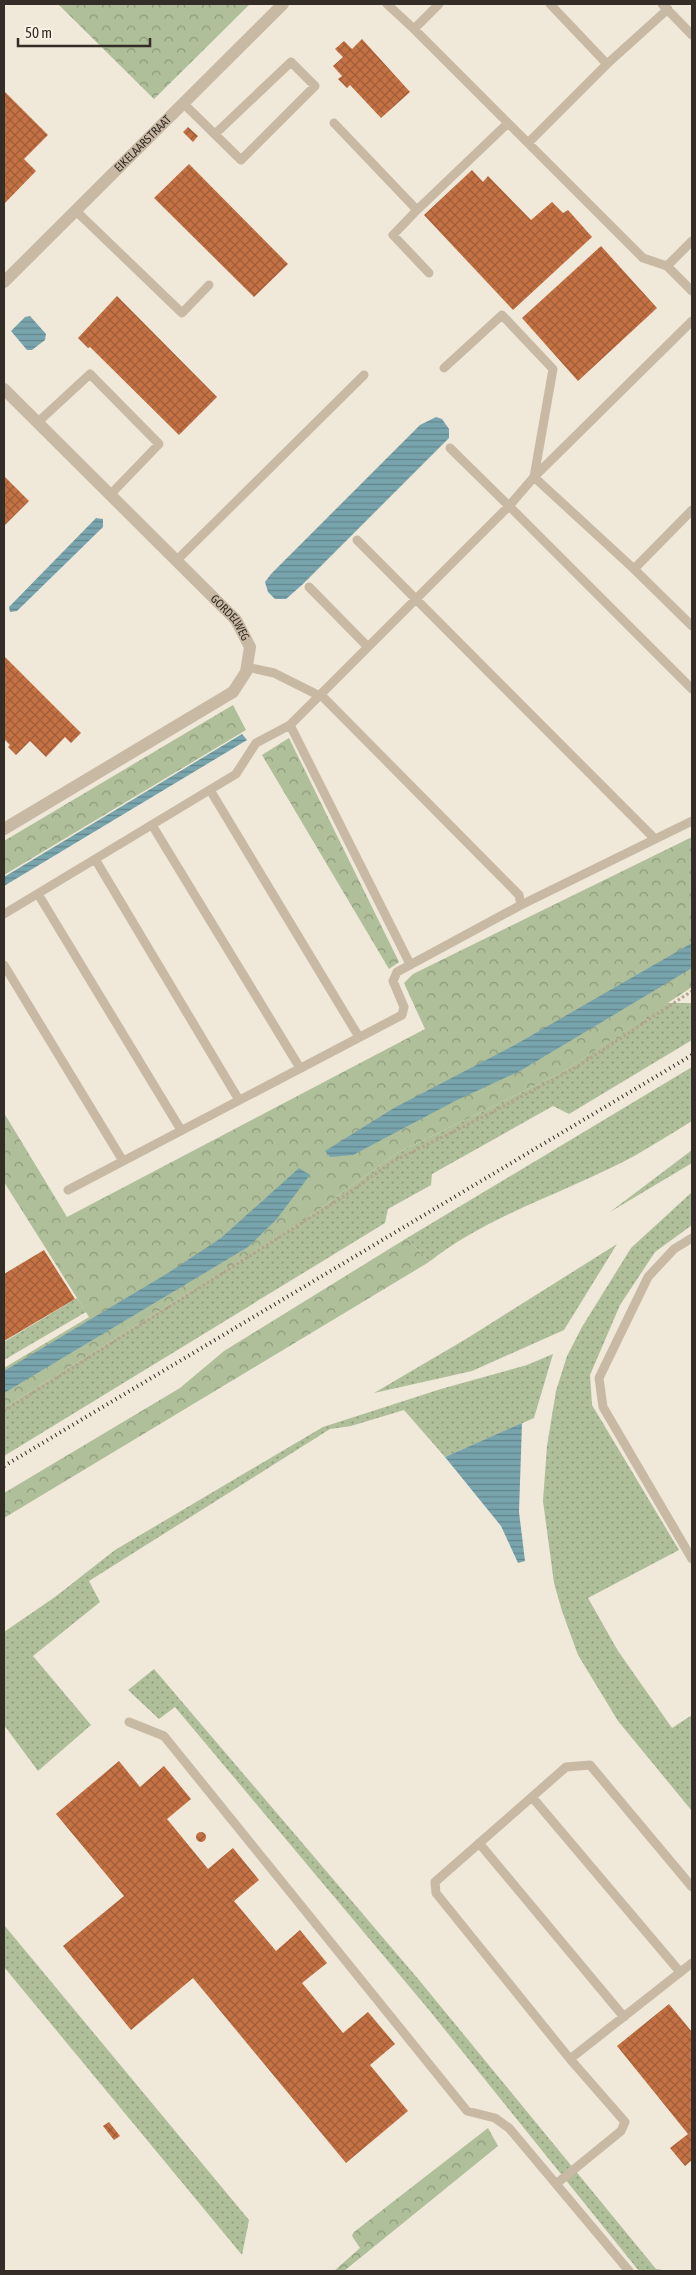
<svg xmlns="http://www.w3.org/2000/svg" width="696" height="2275" font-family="'Asap Condensed',sans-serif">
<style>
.grass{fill:url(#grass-dots)}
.forest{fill:url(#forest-crowns)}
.water{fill:url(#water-rules)}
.building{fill:url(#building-cross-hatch)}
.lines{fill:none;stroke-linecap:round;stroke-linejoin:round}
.path{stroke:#b4a38f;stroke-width:3;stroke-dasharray:2.5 2.5;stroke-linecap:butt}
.service{stroke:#c8b9a5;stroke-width:9}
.minor{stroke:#c8b9a5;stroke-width:12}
.rail{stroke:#342c26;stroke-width:4;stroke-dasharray:1 4;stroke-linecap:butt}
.labels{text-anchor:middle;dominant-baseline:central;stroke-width:4;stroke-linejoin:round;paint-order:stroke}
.street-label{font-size:12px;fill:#342c26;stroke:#f8f2e4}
</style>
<defs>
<pattern id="grass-dots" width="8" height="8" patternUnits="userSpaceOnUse" patternTransform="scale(1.25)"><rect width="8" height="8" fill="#aebf99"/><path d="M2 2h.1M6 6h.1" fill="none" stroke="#8e9b7d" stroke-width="1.8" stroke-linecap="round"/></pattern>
<pattern id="forest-crowns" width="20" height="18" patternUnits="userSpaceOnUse" patternTransform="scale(1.25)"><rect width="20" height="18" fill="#aebf99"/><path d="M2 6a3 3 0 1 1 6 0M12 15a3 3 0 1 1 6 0" fill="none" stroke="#8e9b7d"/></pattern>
<pattern id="water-rules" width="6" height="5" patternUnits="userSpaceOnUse" patternTransform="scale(1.25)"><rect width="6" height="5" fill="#78a4ad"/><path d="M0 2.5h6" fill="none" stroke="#63868d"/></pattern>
<pattern id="building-cross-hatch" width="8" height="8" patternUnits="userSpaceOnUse" patternTransform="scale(1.25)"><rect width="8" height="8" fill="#c47143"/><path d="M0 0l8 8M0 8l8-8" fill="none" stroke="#a05d38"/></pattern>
</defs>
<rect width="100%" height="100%" fill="#f0e8d8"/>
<!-- grass -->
<path class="grass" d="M667,1003H692V1040L569,1114L553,1106L432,1174L431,1185L388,1209L385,1223L4,1456V1408L303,1221L397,1153L561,1073Z
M692,1067V1121C674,1132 655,1144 636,1155C568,1192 490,1214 429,1262L407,1238Z
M692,1150V1163L610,1212Z
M692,1192V1225L655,1252L620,1305L590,1375L592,1405L679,1550L588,1598L618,1651L672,1728L692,1715V1811L618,1721L578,1655L562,1611L554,1583L543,1501L547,1446L556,1391L567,1356L582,1327L631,1248Z
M617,1244L564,1330L472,1371L374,1393L466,1339Z
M77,1298L86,1312L4,1360V1342Z
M553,1354L534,1418L445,1457L404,1410L351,1426L330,1429L89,1581L100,1602L33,1656L91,1725L38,1771L4,1725V1632L55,1597L115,1550L323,1427L441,1389L527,1365Z
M154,1669L419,1980L656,2269L669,2271H639L429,2010L175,1707L159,1719L128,1690Z
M4,1925L249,2220L242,2255L4,1967Z"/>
<!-- forest -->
<path class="forest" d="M58,4H250L154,99Z
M233,705L246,730L4,875V841Z
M289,738L399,962L389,969L262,755Z
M692,837V987L561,1073L397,1153L303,1221L4,1408V1368L89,1317L4,1182V1113L67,1217L425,1029L404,983L413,974Z
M407,1238L429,1262L4,1518V1493L180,1388L224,1351Z
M488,2128L498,2146L344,2271H334L360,2248L352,2236L354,2232Z"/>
<!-- water -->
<path class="water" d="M30,316L46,334L45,340L32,350H27L11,331L25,317Z
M436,417L442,419L449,429V438L303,584L286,599H275L268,592L265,582L271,574L420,425Z
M96,518L103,519V527L17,611L10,612L9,607Z
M242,734L247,740L4,886V877Z
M692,943V968L520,1071L455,1101L353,1155L330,1157L325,1151L394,1108L513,1046Z
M299,1168L310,1175L276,1220L248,1247L4,1393V1371L168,1273L221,1238Z
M522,1423L519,1512L525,1561L518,1563L501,1526L445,1457Z"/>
<!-- building -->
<path class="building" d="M362,39L410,92L381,118L350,85L347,88L338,79L342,76L333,66L343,57L335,49L344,41L352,49Z
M4,91L48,135L24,159L36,171L4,204Z
M188,127L198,136L193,142L183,132Z
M189,164L288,264L254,297L154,198Z
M472,170L483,182L488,176L531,220L552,202L563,213L568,210L592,237L513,310L424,215Z
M601,246L657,308L578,381L522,318Z
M117,296L217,397L179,435L90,347L88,348L78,338Z
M4,476L29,501L4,526Z
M4,656L81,733L71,743L65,737L46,757L30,741L16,755L8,747L10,745L4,739Z
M44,1250L75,1299L4,1341V1274Z
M119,1761L140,1787L164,1766L191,1799L167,1819L208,1869L233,1848L259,1880L234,1901L276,1951L300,1930L327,1963L302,1983L343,2033L368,2012L395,2044L370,2065L408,2111L346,2163L193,1978L131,2030L63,1946L124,1896L56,1814Z
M196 1837a5 5 0 1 1 10 0a5 5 0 1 1-10 0Z
M669,2004L692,2032V2160L685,2166L670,2148L688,2134L617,2046Z
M109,2122L120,2136L114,2140L103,2126Z"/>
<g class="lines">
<!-- path -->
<path class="path" d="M4,1411L343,1197L392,1162L491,1113L580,1065L692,991"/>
<!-- service -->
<path class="service" d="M387,4L414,29
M439,4L414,29L643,258L667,266
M550,4L607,64L668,9
M662,4L692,35
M184,104L241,160L315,86L291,62L215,134
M334,123L417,210L508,123
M528,143L607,64
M417,210L393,235L429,273
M76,211L182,313L209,285
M692,241L667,266L692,291
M444,368L502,315L553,369L534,477L509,506L450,448
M37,423L90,374L159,444L110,495
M692,510L634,569L692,626
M357,540L655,839
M176,561L364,375
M634,569L534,477L692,321
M309,587L368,647
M210,790L359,1037
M152,825L300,1068
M95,859L239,1100
M38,894L181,1130
M521,905L692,821
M4,914L236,774L256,743L290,725
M410,964L290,725L509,506L692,689
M4,965L123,1161
M68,1190L402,1015L404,1007L393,981L397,972L521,905L519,895L324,698L274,673L247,667
M692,1238L674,1249L648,1277L599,1378L603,1407L692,1559
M129,1722L164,1736L467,2111L495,2118L509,2128L629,2271
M532,1797L680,1972
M479,1843L624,2017
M570,2059L436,1893L435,1882L566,1767L590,1765L692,1887
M556,2184L621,2131L625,2122L570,2059L692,1963"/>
<!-- minor -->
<g class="minor">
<path id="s1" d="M4,282L283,4"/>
<path id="s2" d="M4,389L236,620L250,647L246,672L233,692L4,829"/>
</g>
<!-- rail -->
<path class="rail" d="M4,1466L692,1055"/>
</g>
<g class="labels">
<!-- street labels -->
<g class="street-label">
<text stroke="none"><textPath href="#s1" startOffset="196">EIKELAARSTRAAT</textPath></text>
<text stroke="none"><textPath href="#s2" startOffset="322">GORDELWEG</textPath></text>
</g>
</g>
<!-- border -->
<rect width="696" height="2275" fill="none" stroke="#342c26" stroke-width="10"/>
<!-- scale -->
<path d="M18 38v8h132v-8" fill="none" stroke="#342c26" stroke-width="2.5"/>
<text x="25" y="38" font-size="15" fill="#342c26" stroke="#f8f2e4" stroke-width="4" paint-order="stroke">50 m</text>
</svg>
